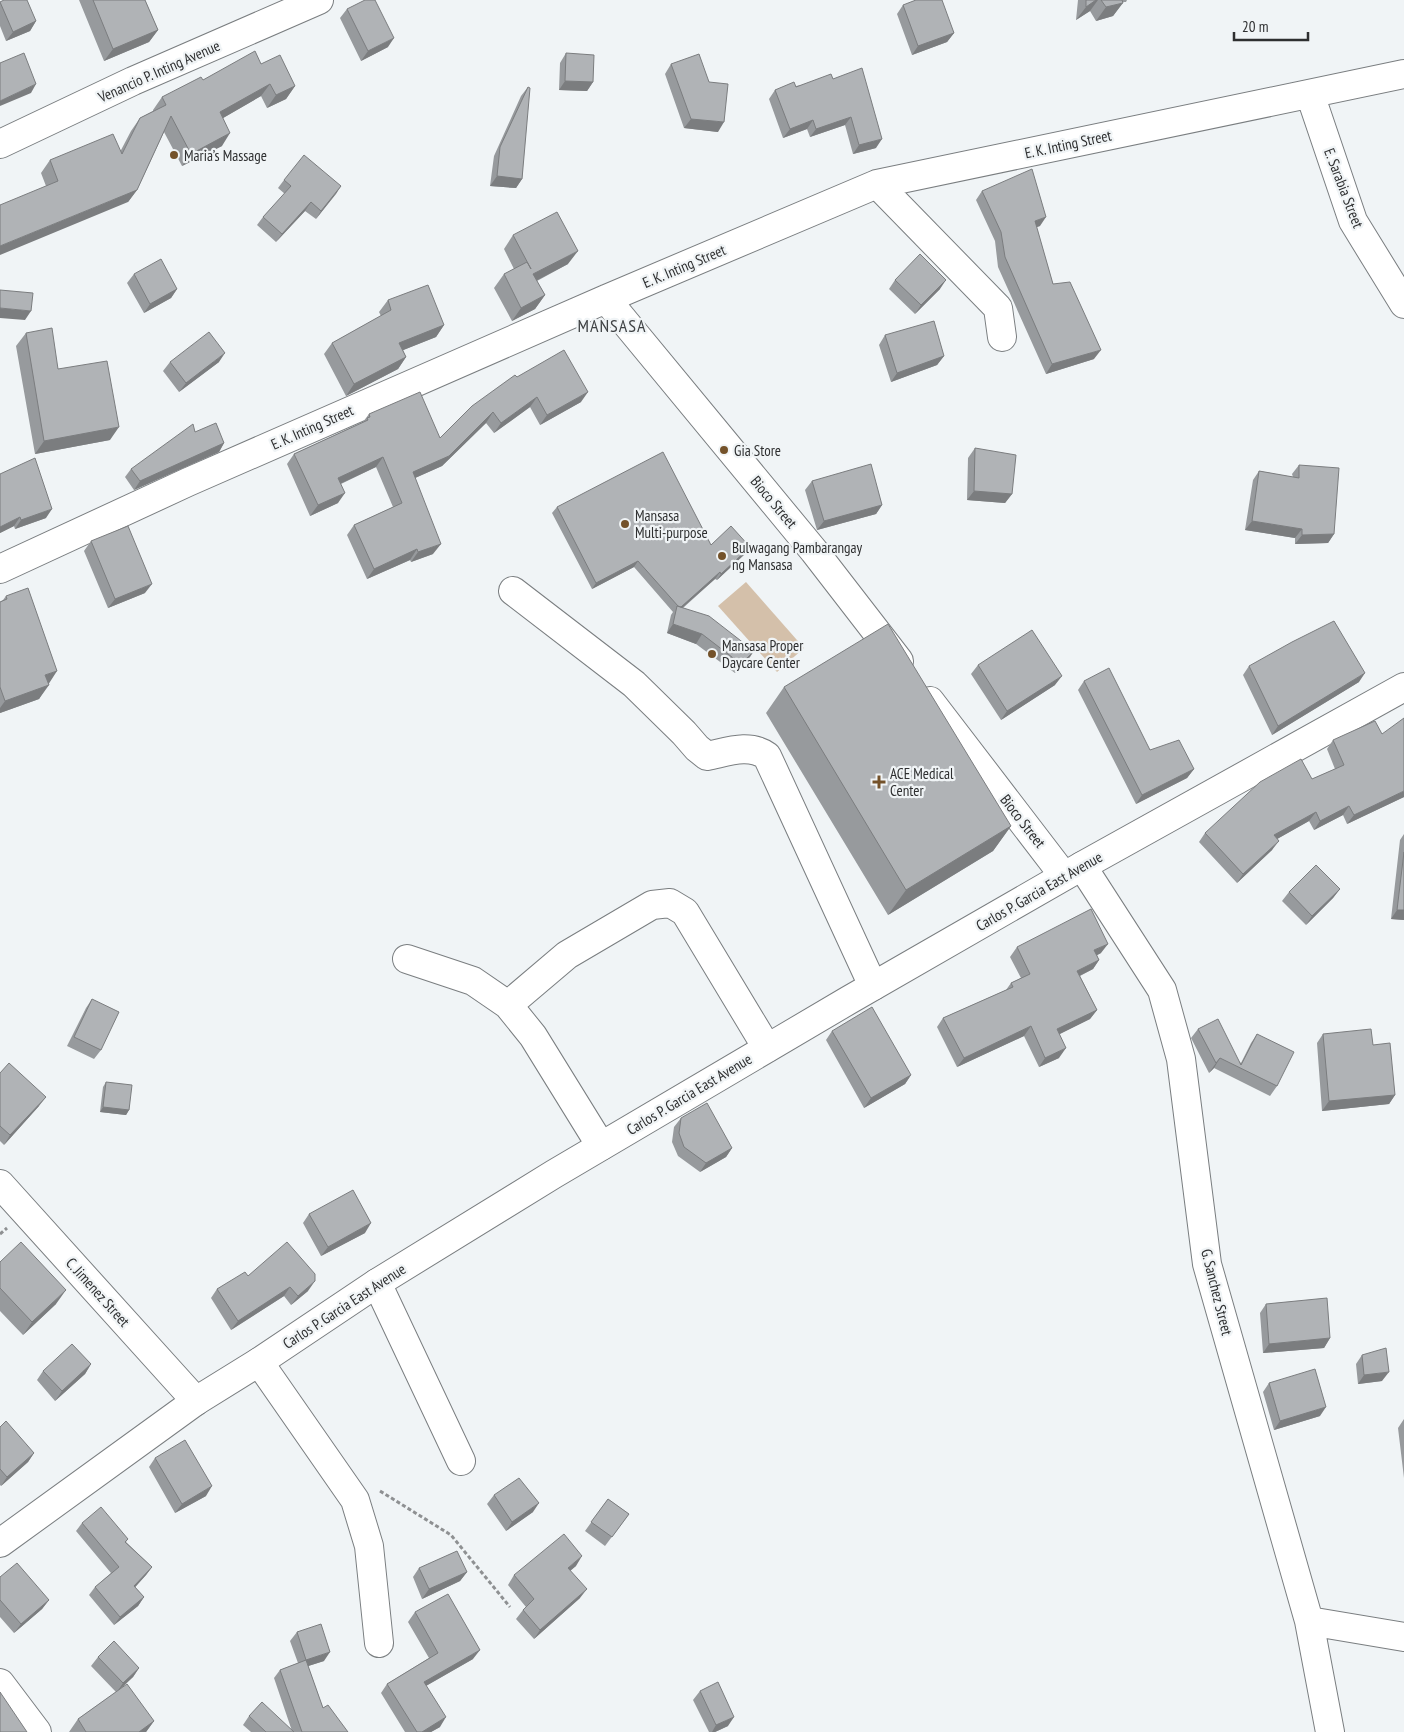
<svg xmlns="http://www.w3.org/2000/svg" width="1404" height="1732" font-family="'PT Sans Narrow',sans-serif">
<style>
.green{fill:#d4c0aa}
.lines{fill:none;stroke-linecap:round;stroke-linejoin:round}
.minor-casing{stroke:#7a7e80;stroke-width:30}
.major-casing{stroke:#7a7e80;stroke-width:30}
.path{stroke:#8e9092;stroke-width:3;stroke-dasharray:4 2.5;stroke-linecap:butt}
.minor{stroke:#fff;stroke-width:28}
.major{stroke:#fff;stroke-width:28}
.wall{fill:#979a9d}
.shaded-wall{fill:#7b7d7f}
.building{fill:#b0b3b6;stroke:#7b7d7f}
.poi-dot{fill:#74522a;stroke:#f0f4f6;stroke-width:2}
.labels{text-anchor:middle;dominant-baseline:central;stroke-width:4.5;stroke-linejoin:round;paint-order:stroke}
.street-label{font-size:15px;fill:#2e2f30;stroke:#f0f4f6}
.poi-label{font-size:15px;fill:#2e2f30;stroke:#f0f4f6;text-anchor:start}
.quarter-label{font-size:18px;letter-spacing:1px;fill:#3f4244;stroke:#f0f4f6}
</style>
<rect width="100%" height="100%" fill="#f0f4f6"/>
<!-- green -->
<path class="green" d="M746,582L804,648L777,672L718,606Z"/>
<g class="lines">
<!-- minor casing -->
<g class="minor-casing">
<path id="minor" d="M1310,94L1353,221L1404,304
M877,184L998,308L1002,337
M606,299L814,551L899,661
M0,569L188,482L606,299L877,184L1404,74
M513,591L634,684L684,733L697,748L707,756C727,752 749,743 767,756L873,986
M930,701L1064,876
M1082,866L1162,990L1181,1059L1207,1264L1309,1621L1330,1732
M407,959L473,981L508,1005L533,1036L601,1146
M508,1005L567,955L652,905L670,903L685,912L767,1048
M0,1184L196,1401
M377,1283L461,1461
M259,1362L355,1500L369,1546L379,1643
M1309,1621L1404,1637
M0,1683L37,1732"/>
</g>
<!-- major casing -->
<g class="major-casing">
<path id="major" d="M0,144L133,81L319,0
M0,1543L196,1401L259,1362L377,1283L554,1174L849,1000L1082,866L1404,687"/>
</g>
<!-- path -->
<path class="path" d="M0,1234L7,1228
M380,1491L451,1535L510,1607"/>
<!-- minor -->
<use href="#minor" class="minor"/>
<!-- major -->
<use href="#major" class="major"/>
</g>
<!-- wall -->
<path class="wall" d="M79,0H145L158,30L149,42L104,61Z
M1078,0H1127L1126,2H1123L1113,16L1096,21L1090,11L1076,20Z
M0,2L36,21L30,31L6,41L0,26Z
M903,5L954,33L947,42L912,55L897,14Z
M347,9L388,47L361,61L340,18Z
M566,53L593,82L587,91L559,90L560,63Z
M261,64L295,86L286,99L267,108L261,96L223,118L222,146L182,166L164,132L137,190L128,202L46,186L41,173L50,160L120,152L131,131L140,118L153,111V110L162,97L203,80Z
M671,64L709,82L718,132L684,128L665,74Z
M833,79L876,148L853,154L845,125L810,137L807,129L783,138L769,99L775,90Z
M528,87L522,179L516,188L490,186L494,156L521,96Z
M284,180L341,186L316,219L305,211L276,242L257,225L263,217L285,194L278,188Z
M982,191L1040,226L1036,227L1053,284L1094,359L1046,374L998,267L995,241L976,200Z
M513,235L568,264L537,281L545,295L535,309L512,321L494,288L504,274L514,269L504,249Z
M134,274L177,289L171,298L144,313L127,283Z
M895,280L940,289L915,314L889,289Z
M388,300L444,325L436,337L403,350L406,357L398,369L346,396L324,354L332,343L381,316L379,312Z
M26,333L58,369L110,440L35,454L16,346Z
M885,335L944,356L937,365L891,382L879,345Z
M170,362H219L179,392L163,371Z
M517,377L581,402L540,425L530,407L494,433L486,423L442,466L415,478L433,554L411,562L410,560L367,579L347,535L354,525L393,507L376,467L341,484L338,503L310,516L287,464L294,454L363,422L369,414L440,438Z
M195,432L224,443L219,452L134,490L125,477L131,469Z
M975,448L1012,494L1005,503L967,500L968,458Z
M1299,465L1334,534L1328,543L1295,544V538L1245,530L1253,480L1259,471L1293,477L1292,474Z
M0,474L46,518L15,529L14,526L0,533Z
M812,481L882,505L876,514L817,530L805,490Z
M557,507L711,545L750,547L746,553L717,580L715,579L683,608L748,660L735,673L696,644L667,633L671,615L673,612L634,567L592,589L552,513Z
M91,541L145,593L108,608L84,551Z
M6,596L48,684L39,699L0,713V602L3,600Z
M978,665L1055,685L1001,720L971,674Z
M1249,666L1359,682L1272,735L1243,675Z
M1084,681L1150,750L1194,769L1187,778L1136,804L1078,690Z
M784,687L1011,826L993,851L888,915L766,713Z
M1333,740L1404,797L1347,824L1343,815L1314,830L1309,821L1277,839L1272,850L1237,883L1199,842L1205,833L1312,779L1335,769L1327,749Z
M1404,834V920L1391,919L1400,840Z
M1340,889L1333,898L1306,925L1282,901L1289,892Z
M1017,947L1101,953L1097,955L1099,960L1093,969L1080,976L1097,1010L1090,1019L1059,1034V1058L1039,1067L1024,1036L957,1067L937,1027L943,1018L1006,990L1011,983L1021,978L1010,957Z
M92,999L101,1050L94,1059L67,1046L86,1008Z
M1198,1029L1241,1063L1251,1043L1257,1034L1277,1086L1270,1096L1214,1068L1209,1073L1191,1038Z
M832,1031L911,1075L905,1084L864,1108L826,1040Z
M1323,1034L1373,1045L1395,1095L1389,1104L1322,1111L1317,1043Z
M0,1073L39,1106L4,1145L0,1141Z
M106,1082L129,1110L126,1115L100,1112L103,1087Z
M681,1118L732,1148L726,1157L700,1172L678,1156L672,1142L674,1127Z
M309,1214L365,1233L321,1256L303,1223Z
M0,1262L56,1304L23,1335L0,1311Z
M248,1276L308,1291L291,1305L284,1296L231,1330L211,1298L217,1289Z
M1266,1304L1330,1338L1324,1348L1263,1353L1260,1313Z
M1362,1355L1382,1381L1358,1384L1356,1364Z
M91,1364L85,1374L55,1401L37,1380L43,1371Z
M1269,1383L1320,1416L1274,1430L1263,1392Z
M1404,1419V1478L1398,1428Z
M0,1427L34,1453L28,1462L1,1486L0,1485Z
M155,1458L206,1496L175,1513L149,1467Z
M494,1495L533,1512L506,1531L487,1504Z
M608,1499L629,1514L605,1546L585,1531Z
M82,1523L128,1539L126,1542L152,1567L146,1575L135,1587L144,1597L138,1606L114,1625L89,1595L95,1587L111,1573L76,1531Z
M576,1566L570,1570L580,1598L534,1639L516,1619L523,1610L526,1607L508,1585L514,1575Z
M419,1568L467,1572L460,1581L422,1599L413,1577Z
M0,1577L49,1600L42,1609L14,1633L0,1617Z
M415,1612L473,1659L426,1686L440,1727L431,1732H405L381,1693L387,1684L429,1658L408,1622Z
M297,1632L324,1661L308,1666L323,1708L348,1732H251L243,1725L249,1716L292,1731L274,1678L280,1670L298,1663L290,1641Z
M98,1657L139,1668L133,1677L119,1690L154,1721L146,1732H69L78,1719L116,1692L91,1666Z
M700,1691L728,1726L715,1732H709L693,1700Z"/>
<!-- shaded-wall -->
<path class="shaded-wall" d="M1096,0H1098L1090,11L1076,20L1086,7Z
M1123,3L1113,16L1096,21L1106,7Z
M36,21L30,31L6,41L13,32Z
M158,30L149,42L104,61L113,49Z
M954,33L947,42L912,55L918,46Z
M394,38L388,47L361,61L368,51Z
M565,81L593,82L587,91L559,90Z
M36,84L31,93L0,106V101Z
M270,84L261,96L211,125L220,112Z
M295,86L286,99L267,108L276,95Z
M851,117L845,125L810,137L816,129Z
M691,119L724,122L718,132L684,128Z
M813,120L807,129L783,138L790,129Z
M230,133L222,146L182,166L191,154Z
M882,139L876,148L853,154L859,145Z
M497,176L522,179L516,188L490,186Z
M341,186L336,194L316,219L321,211Z
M137,190L128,202L0,255V246Z
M311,202L305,211L276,242L282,234Z
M1046,217L1040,226L1028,230L1035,221Z
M578,251L568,264L524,287L533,274Z
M946,280L940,289L915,314L921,305Z
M177,289L171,298L144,313L150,304Z
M545,295L535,309L512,321L521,308Z
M0,308L31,311L25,320L0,318Z
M444,325L436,337L391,355L399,343Z
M1101,350L1094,359L1046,374L1052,364Z
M225,353L219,362L179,392L186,383Z
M944,356L937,365L891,382L897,373Z
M406,357L398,369L346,396L354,384Z
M588,392L581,402L540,425L547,415Z
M537,397L530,407L494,433L501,423Z
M493,412L486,423L442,466L406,482L413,472Z
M119,427L110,440L35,454L44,441Z
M224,443L219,452L134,490L140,481Z
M383,457L376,467L331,488L338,478Z
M974,491L1012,494L1005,503L967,500Z
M345,493L338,503L310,516L318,505Z
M882,505L876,514L817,530L824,521Z
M52,509L46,518L15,529L21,520Z
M20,517L14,526L0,533V527Z
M1252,521L1302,529L1295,538L1245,530Z
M1334,534L1328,543L1295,544L1302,535Z
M441,544L433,554L411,562L418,552Z
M750,547L746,553L717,580L721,574Z
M417,549L410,560L367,579L374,569Z
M638,561L634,567L592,589L596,583Z
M720,572L715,579L675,614L680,608Z
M152,584L145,593L108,608L115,599Z
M673,624L702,634L696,644L667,633Z
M754,651L748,660L735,673L741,664Z
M57,671L48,685L45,675Z
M1365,673L1359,682L1272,735L1278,726Z
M1062,676L1055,685L1001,720L1007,711Z
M49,685L39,699L0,713V708L5,701Z
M1194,769L1187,778L1136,804L1142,795Z
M1404,791V797L1347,824L1354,815Z
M1349,806L1343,815L1314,830L1320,821Z
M1316,812L1309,821L1268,844L1274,835Z
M1011,826L993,851L888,915L906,890Z
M1279,841L1272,850L1237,883L1243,874Z
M1340,889L1333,898L1306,925L1312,916Z
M1397,910H1404V920L1391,919Z
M1108,944L1101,953L1088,960L1094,950Z
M1099,960L1093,969L1071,980L1077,971Z
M1097,1010L1090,1019L1050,1039L1057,1029Z
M1031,1026L1024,1036L957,1067L964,1058Z
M1066,1048L1059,1058L1039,1067L1045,1058Z
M1220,1058L1214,1068L1209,1073L1216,1063Z
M911,1075L905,1084L864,1108L871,1098Z
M1395,1095L1389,1104L1322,1111L1329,1101Z
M46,1097L39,1106L4,1145L10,1135Z
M103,1107L129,1110L126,1115L100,1112Z
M732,1148L726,1157L700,1172L706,1163Z
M371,1223L365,1233L321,1256L328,1247Z
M315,1281L308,1291L291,1305L298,1296Z
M290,1287L284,1296L231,1330L238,1321Z
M66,1290L56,1304L23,1335L32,1322Z
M1330,1338L1324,1348L1263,1353L1269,1344Z
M91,1364L85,1374L55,1401L62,1391Z
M1389,1372L1382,1381L1358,1384L1364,1375Z
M1326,1407L1320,1416L1274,1430L1280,1421Z
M34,1453L28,1462L1,1486L7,1477Z
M212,1486L206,1496L175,1513L182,1504Z
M539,1503L533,1512L506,1531L512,1522Z
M582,1556L576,1566L562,1578L568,1568Z
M152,1567L146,1575L129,1594L134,1586Z
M467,1572L460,1581L422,1599L429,1589Z
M587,1589L580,1598L534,1639L540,1630Z
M144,1597L138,1606L114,1625L120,1617Z
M49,1600L42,1609L14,1633L21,1624Z
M480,1650L473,1659L417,1691L424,1682Z
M330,1652L324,1661L299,1669L306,1660Z
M139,1668L133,1677L117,1692L123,1683Z
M446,1717L440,1727L431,1732H422Z
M734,1717L728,1726L715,1732H712L716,1725Z
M154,1721L146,1732H139Z"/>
<!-- building -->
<path class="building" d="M4,0H27L36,21L13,32L0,2Z
M93,0H145L158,30L113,49Z
M365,0H375L394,38L368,51L347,9Z
M916,0H942L954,33L918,46L903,5Z
M1086,0H1096L1086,7Z
M1101,0H1122L1123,3L1106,7Z
M255,51L261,64L280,55L295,86L276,95L270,84L220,112L230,133L191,154L171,116L137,190L0,246V205L58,181L50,160L113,134L122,154L140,118L166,105L162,97L201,77L203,80Z
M24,53L36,84L0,101V63Z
M566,53L594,55L593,82L565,81Z
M699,54L709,82L728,84L724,122L691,119L671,64Z
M862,68L882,139L859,145L851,117L816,129L813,120L790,129L775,90L794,82L796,87L831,74L833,79Z
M528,87L530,88L522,179L497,176L500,147Z
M304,155L341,186L321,211L311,202L282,234L263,217L291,186L284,180Z
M1032,169L1046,217L1035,221L1053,284L1070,282L1101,350L1052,364L1005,257L1001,232L982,191Z
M557,212L578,251L533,274L545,295L521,308L504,274L527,262L531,269L513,235Z
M920,254L946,280L921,305L895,280Z
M161,259L177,289L150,304L134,274Z
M428,285L444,325L399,343L406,357L354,384L332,343L391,310L388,300Z
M0,290L33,293L31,311L0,308Z
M934,321L944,356L897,373L885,335Z
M52,328L58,369L107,361L119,427L44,441L26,333Z
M209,332L225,353L186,383L170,362Z
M564,350L588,392L547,415L537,397L501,423L493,412L449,456L413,472L441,544L418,552L417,549L374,569L354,525L402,503L383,457L338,478L345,493L318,505L294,454L368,420L367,418L370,417L369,414L420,392L440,438L472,406L515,375L517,377Z
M216,423L224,443L140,481L131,469L193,424L195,432Z
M975,448L1016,455L1012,494L974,491Z
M663,452L711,545L731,526L750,547L721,574L720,572L681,607L678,606L638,561L596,583L557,507Z
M35,458L52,509L21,520L20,517L0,527V474Z
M871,464L882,505L824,521L812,481Z
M1299,465L1339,468L1334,534L1302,535V529L1252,521L1259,471L1299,478Z
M128,526L152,584L115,599L91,541Z
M28,588L57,671L45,675L49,685L5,701L0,687V602L7,599L6,596Z
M677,606L709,616L754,651L741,664L702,634L673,624Z
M1334,621L1365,673L1278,726L1249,666L1292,642Z
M888,624L1011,826L906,890L784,687Z
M1032,630L1062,676L1007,711L978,665Z
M1109,668L1150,750L1179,740L1194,769L1142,795L1084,681Z
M1404,718V791L1354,815L1349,806L1320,821L1316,812L1274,835L1279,841L1243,874L1205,833L1260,782L1301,759L1312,779L1344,765L1333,740L1375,721L1382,734Z
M1404,852V910H1397Z
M1316,865L1340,889L1312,916L1289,892Z
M1091,909L1108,944L1094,950L1099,960L1077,971L1097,1010L1057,1029L1066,1048L1045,1058L1031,1026L964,1058L943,1018L1013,987L1011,983L1030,974L1017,947Z
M92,999L119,1012L101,1050L74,1037Z
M872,1007L911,1075L871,1098L832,1031Z
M1218,1019L1241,1065L1257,1034L1294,1052L1277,1086L1220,1058L1216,1063L1198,1029Z
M1371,1029L1373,1045L1390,1043L1395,1095L1329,1101L1323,1034Z
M9,1063L46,1097L10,1135L0,1126V1073Z
M106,1082L132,1085L129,1110L103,1107Z
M707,1103L732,1148L706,1163L684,1147L679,1133L681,1118Z
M353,1190L371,1223L328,1247L309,1214Z
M21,1242L66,1290L32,1322L0,1288V1262Z
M287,1242L315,1274V1281L298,1296L290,1287L238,1321L217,1289L245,1272L248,1276Z
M1327,1298L1330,1338L1269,1344L1266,1304Z
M72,1344L91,1364L62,1391L43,1371Z
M1386,1348L1389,1372L1364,1375L1362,1355Z
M1315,1369L1326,1407L1280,1421L1269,1383Z
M6,1421L34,1453L7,1477L0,1469V1427Z
M185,1440L212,1486L182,1504L155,1458Z
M519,1478L539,1503L512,1522L494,1495Z
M608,1499L629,1514L612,1537L591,1522Z
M101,1507L128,1539L125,1542L152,1567L134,1586L144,1597L120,1617L95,1587L119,1567L82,1523Z
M564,1534L582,1556L568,1568L587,1589L540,1630L523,1610L534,1599L514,1575Z
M457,1551L467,1572L429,1589L419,1568Z
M17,1563L49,1600L21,1624L0,1600V1577Z
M448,1594L480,1650L424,1682L446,1717L422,1732H417L387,1684L438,1653L415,1612Z
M321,1624L330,1652L306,1660L297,1632Z
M114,1641L139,1668L123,1683L98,1657Z
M306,1660L323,1708L328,1705L348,1732H302L280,1670Z
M718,1682L734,1717L716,1725L700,1691Z
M127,1684L154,1721L139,1732H86L78,1719Z
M0,1692L27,1732H0Z
M262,1702L294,1732H266L249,1716Z"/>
<!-- markers -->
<g class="poi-dot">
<circle cx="174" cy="155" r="5"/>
<circle cx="724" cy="450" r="5"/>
<circle cx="625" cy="524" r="5"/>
<circle cx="722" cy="556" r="5"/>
<circle cx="712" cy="654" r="5"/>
<path d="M876.5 774.5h5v5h5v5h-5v5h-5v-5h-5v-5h5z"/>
</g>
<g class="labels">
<!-- street labels -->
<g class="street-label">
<text transform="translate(159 71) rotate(-24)">Venancio P. Inting Avenue</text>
<text transform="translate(1068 144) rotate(-12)">E. K. Inting Street</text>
<text transform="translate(1344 188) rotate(69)">E. Sarabia Street</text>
<text transform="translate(684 266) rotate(-23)">E. K. Inting Street</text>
<text transform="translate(312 427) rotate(-24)">E. K. Inting Street</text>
<text transform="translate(774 502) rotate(50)">Bioco Street</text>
<text transform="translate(1023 821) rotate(52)">Bioco Street</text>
<text transform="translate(1039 891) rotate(-30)">Carlos P. Garcia East Avenue</text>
<text transform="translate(689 1094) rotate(-31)">Carlos P. Garcia East Avenue</text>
<text transform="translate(98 1292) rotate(48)">C. Jimenez Street</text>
<text transform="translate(1217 1292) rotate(76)">G. Sanchez Street</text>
<text transform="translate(344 1306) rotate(-33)">Carlos P. Garcia East Avenue</text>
</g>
<!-- poi labels -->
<g class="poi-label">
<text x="184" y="155">Maria’s Massage</text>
<text x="734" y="450">Gia Store</text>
<text x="635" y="515">Mansasa<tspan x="635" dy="17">Multi-purpose</tspan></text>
<text x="732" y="547">Bulwagang Pambarangay<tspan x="732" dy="17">ng Mansasa</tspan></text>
<text x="722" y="645">Mansasa Proper<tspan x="722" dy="17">Daycare Center</tspan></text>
<text x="890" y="773">ACE Medical<tspan x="890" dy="17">Center</tspan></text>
</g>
<!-- quarter labels -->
<g class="quarter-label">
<text x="612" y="325">MANSASA</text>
</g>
</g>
<!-- scale -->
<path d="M1234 32v8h74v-8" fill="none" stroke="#2e2f30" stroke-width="2.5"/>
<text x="1242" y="32" font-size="15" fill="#2e2f30" stroke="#f0f4f6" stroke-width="4" paint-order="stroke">20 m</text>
</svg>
